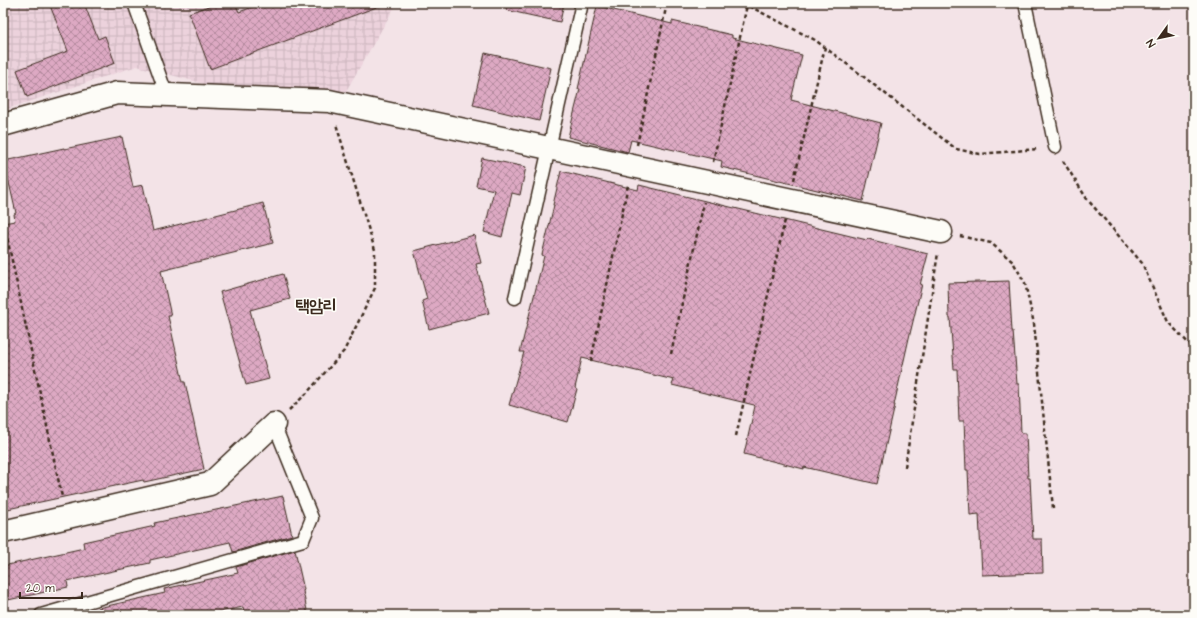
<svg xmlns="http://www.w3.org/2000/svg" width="1197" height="618" font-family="'Architects Daughter','Poor Story',sans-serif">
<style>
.industrial{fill:url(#industrial-grid)}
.building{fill:url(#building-cross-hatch);stroke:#3b2a1e}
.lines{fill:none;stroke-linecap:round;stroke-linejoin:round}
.service-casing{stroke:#3b2a1e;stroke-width:15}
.minor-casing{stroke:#3b2a1e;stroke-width:25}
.path{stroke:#3b2a1e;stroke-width:2.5;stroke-dasharray:4 3;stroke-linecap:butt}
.service{stroke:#fdfcf7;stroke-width:12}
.minor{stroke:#fdfcf7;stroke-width:22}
.labels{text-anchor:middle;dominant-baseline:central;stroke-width:3.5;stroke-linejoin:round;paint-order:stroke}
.quarter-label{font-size:17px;font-weight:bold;fill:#3b2a1e;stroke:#fdfcf7}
</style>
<defs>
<pattern id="industrial-grid" width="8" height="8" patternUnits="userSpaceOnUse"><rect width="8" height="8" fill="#ecd2dc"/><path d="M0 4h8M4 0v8" fill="none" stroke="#cbb4bc"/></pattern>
<pattern id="building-cross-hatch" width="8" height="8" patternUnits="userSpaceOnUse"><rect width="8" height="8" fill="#dda9c3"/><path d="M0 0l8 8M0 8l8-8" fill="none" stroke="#b48a9e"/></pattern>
</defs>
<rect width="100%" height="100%" fill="#f3e3e7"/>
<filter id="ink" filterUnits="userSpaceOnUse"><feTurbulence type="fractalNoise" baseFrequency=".025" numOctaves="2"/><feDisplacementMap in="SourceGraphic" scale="8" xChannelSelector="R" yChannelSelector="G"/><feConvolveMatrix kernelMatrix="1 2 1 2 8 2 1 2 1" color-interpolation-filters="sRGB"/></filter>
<g filter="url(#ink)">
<!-- industrial -->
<path class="industrial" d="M3,3H397L346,91L228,90L137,66L7,109L3,98Z"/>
<!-- building -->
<path class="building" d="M49,3H84L98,39L105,36L115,63L27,97L17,70L68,51Z
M217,3H235L239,12L264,3H382V5L210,69L189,13Z
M507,3H564L560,22L506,10Z
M597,6L672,24V21L732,35V38L802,55L791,100L881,123L863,201L721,167L722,161L631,140L628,152L568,137L580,89H578Z
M485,53L551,68L539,121L473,105Z
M122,137L133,187L143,185L153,231L263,203L273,243L161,271L171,316H168L183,382H185L204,469L144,482L143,480L3,510V223L15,221L14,214L16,213L4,161L64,148V149Z
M482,158L526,167L520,195L512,193L502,237L484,232L494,190L476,186Z
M561,171L638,190L639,185L867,240L868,239L928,254L920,285L922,284L909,338L894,405H895L877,484L804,467V469L744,454L755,406L754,405L672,385L674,380L582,358L575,388L577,389L568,422L509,405L524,352H520L544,256L542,255L554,205H553Z
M474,235L481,263L476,264L489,313L429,329L422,301L427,299L414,251Z
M283,274L290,299L250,310L269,379L246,385L220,292Z
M1009,281L1012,331H1013L1017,384H1019L1021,433H1026L1028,478H1030L1033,539H1042L1043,573L982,575L979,514L970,515L968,470H966L964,421H959L957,369H954L950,317H949L948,283Z
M283,496L292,535L233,552L230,542L150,560V563L67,581L68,587L8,600L3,577V566L84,548L83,542L155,526L154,523Z
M295,550L304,590L303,591L308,615H245L243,607L205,615H98V608L165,593L164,589L238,573L236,567Z"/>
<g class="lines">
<!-- service casing -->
<g class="service-casing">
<path id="service" d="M134,3L167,96
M1025,3L1055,147
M515,298L582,3
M41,615L303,540L312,518L274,424"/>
</g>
<!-- minor casing -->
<g class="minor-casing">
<path id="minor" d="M3,125L117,93L329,101L941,232
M3,532L210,484L274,424"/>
</g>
<!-- path -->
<path class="path" d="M743,3L815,40L864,77L956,149L980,154L1038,149
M637,145L667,3
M1063,161L1087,199L1142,263L1168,322L1194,349
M713,162L747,5
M794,180L825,47
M3,218L62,497
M960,236L991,243L1013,262L1025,283L1034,324L1053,508
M671,354L704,202
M591,361L628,185
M289,410L306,394L344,351L375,288V250L336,124
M736,436L785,220
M905,467L938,253"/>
<!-- service -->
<use href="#service" class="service"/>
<!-- minor -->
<use href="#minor" class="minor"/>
</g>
</g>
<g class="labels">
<!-- quarter labels -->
<g class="quarter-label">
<text x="316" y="306">택암리</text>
</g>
</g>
<!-- margin -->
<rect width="1197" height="618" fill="none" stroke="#fdfcf7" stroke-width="16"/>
<rect x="8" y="8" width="1181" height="602" fill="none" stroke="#3b2a1e" stroke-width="1.5" filter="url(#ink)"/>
<!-- north arrow -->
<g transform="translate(1159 38) rotate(237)" stroke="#fdfcf7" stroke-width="3" paint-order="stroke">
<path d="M0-3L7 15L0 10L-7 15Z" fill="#3b2a1e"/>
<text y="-6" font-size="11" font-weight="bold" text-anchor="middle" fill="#3b2a1e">N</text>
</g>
<!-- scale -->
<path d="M20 592v6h62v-6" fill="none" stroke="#3b2a1e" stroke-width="2"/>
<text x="26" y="592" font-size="12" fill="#3b2a1e" stroke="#fdfcf7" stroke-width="3" paint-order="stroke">20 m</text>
</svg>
